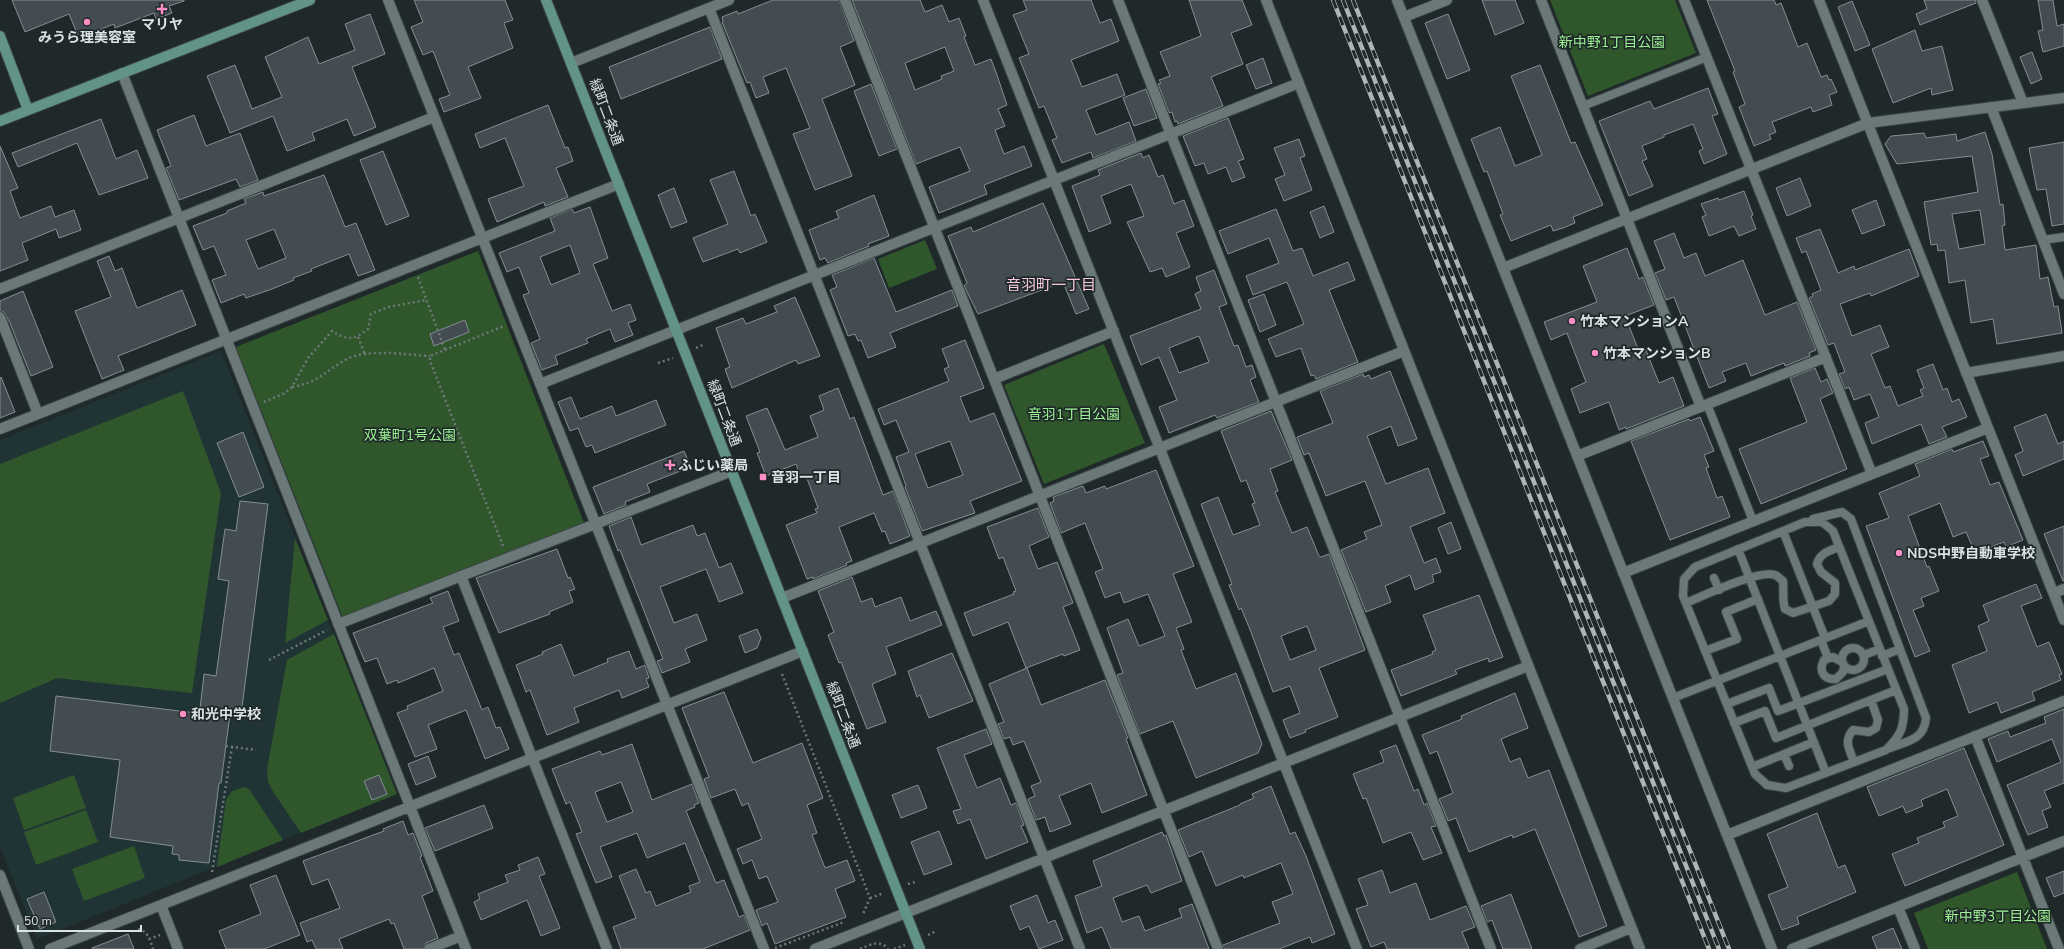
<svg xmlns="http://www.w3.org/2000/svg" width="2064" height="949" font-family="'Nunito Sans','Noto Sans JP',sans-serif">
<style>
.built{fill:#213435}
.green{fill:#30572b}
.building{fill:#434c51;stroke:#848e94;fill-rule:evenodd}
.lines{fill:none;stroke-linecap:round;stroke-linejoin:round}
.lane-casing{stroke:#3b4444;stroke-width:10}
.street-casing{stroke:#3b4444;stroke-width:12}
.secondary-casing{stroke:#3b4444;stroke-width:12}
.path{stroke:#6f7778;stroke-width:2.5;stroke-dasharray:2 3;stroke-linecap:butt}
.lane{stroke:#6b7878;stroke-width:8}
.street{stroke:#6b7878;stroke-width:10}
.secondary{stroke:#619388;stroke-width:10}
.rail-casing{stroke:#adb5b5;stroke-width:4.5}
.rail{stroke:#1f292a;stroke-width:3;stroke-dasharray:9;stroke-linecap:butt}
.poi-dot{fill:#fb8fc5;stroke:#1f292a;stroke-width:1.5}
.labels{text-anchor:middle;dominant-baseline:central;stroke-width:3.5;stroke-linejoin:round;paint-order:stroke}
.poi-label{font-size:14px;font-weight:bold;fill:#dbe2e2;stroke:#1f292a;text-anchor:start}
.park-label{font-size:14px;fill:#9ef293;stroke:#1f292a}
.street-label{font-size:14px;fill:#dbe2e2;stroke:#1f292a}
.neighbourhood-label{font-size:15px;fill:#f7c8dd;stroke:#1f292a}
</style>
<rect width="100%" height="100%" fill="#1f292a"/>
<!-- built -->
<path class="built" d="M221,351L397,794L37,939L0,847V440Z"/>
<!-- green -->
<path class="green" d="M1550,0H1675L1696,53L1588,96Z
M925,240L937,269L889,288L878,259Z
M478,251L584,523L343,618L236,347Z
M1104,344L1145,443L1044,484L1004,385Z
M183,391L221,493L192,693L57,678L0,703V464Z
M295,538L328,620L285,643Z
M334,634L397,794L301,833L274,793L268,782L267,769L287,660Z
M74,775L86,808L24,830L13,798Z
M244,787L249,789L283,840L217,867L226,800L232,791Z
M86,810L98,842L36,865L24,832Z
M134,846L145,878L84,901L72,869Z
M2017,872L2047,949H1928L1914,913Z"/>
<!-- building -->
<path class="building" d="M12,0H184V1L169,6L172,13L156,19L154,13L115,28L114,24L79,38L69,14L25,32Z
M414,0H505L513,20L504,23L513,48L468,67L481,98L444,112L439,99L450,95L433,51L423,55L411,27L423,22Z
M773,0H839L854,41L840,47L855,85L822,99L852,176L815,190L793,134L810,128L786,68L763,77L769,93L756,98L750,82L747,83L722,22H723L722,17L737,11L738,14Z
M852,0H920L925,12L942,5L949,22L959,18L966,36L964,37L975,65L991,59L997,75L1007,105L998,109L1005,126L995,130L1004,154L1024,146L1032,166L984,185L987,194L939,213L929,187L970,171L960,147L916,164ZM945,47L954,71L941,76L942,79L915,90L905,63Z
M1023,0H1091L1100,23L1111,19L1119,41L1071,60L1082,87L1117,74L1125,95L1086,110L1096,135L1129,122L1136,141L1093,158L1091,152L1062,163L1052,140L1057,138L1044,106L1039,108L1019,58L1029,54L1013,15L1027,10Z
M1189,0H1242L1252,25L1231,33L1243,64L1211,77L1223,106L1178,124L1177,121L1175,122L1172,112L1169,113L1158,84L1161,83L1159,80L1170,76L1160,52L1201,36Z
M1482,0H1515L1524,23L1495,35Z
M1707,0H1774L1776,5L1781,3L1798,47L1807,43L1821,77L1827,75L1829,80L1831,79L1837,92L1829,95L1832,105L1813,112L1811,107L1772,122L1776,132L1769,135L1771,139L1754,146L1739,107L1745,104L1733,72L1735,71Z
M1924,0H1976V3L1920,25L1916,14L1927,9Z
M2038,0H2053L2057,26L2064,24V46L2043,52L2038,31L2043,30Z
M1852,1L1870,45L1855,51L1838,7Z
M370,14L385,54L352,67L376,127L354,136L347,119L312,133L315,140L287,151L273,116L230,133L207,76L235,65L252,109L282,97L265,57L308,37L319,64L355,50L345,24Z
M1448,14L1470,70L1447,79L1425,23Z
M710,27L722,59L621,99L609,67Z
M1915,30L1922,51L1942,46L1953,90L1932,95L1931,88L1893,103L1872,49Z
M2032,52L2042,79L2031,84L2020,57Z
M1263,58L1272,83L1256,89L1246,65Z
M1540,65L1571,143L1575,142L1603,205L1573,217L1575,223L1563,228L1553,231L1551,225L1511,241L1500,215L1503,214L1487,171L1484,172L1471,139L1500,127L1515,166L1542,155L1511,76Z
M871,84L897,149L879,156L854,91Z
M1708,88L1718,114L1712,116L1727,154L1704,164L1699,151L1703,149L1693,124L1664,135V137L1642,146L1647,159L1642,161L1653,186L1629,196L1599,121L1650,101L1654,109Z
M1146,89L1157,118L1134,126L1123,98Z
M548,105L565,148L568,147L573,161L556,168L568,197L545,206L544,202L497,222L488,199L524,186L505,138L480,148L475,134Z
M194,115L206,146L240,133L258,180L240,187L236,179L179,200L166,168L171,166L157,130Z
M1228,118L1244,159L1238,161L1245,177L1232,182L1226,167L1208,174L1204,163L1195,166L1183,136Z
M101,119L116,159L137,150L148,178L99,195L77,143L18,167L12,153Z
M1985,132L1992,154L2000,205L2003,204L2005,225L2002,226L2005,250L2036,245L2040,279L2048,277L2054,307L2058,306L2062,333L1997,344L1993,319L1971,323L1965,280L1949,283L1945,250L1938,251L1937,244L1931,245L1924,202L1978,192L1972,156L1897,164L1885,144L1891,136L1924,133L1926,138L1956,134L1957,141ZM1980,210L1985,244L1959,249L1952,214Z
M1299,139L1305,156L1300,158L1312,190L1284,201L1275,179L1285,175L1274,148Z
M2064,142V224L2052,226L2046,189L2037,190L2029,148Z
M0,146L18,188L10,191L20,218L51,206L55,217L74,210L81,230L59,238L56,229L22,243L28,260L0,271Z
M383,151L409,216L386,225L360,160Z
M1141,153L1143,158L1149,155L1158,177L1163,175L1174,204L1184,200L1194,226L1176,233L1190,267L1166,277L1162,268L1150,272L1127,222L1144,216L1131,184L1101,196L1111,223L1089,232L1072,186L1100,175L1098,170Z
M734,171L751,216L755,214L767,242L740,253L738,249L703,262L693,238L728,224L710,180Z
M324,175L345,227L356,223L375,270L358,276L349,254L311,269L312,271L293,278L294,280L272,289L246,298L244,294L221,303L212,280L226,275L214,246L203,250L193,226L227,213V211L246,203L244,199L263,192L264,196ZM274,229L286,258L258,269L246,240Z
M1800,178L1811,206L1787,216L1776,188Z
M674,188L687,222L671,228L658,195Z
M1744,191L1753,215L1751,216L1756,229L1739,236L1734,226L1709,236L1702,217L1706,215L1701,204L1718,198L1719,200Z
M874,195L889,236L868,244L869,246L828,263L825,258L820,260L809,230L839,218L836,211Z
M1876,200L1885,225L1862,234L1852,210Z
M1043,203L1089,309L1076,314L1063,282L978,314L964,286L967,283L948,236L971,227L973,232Z
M1324,206L1334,232L1320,238L1310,212Z
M590,207L608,258L593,264L612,311L630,304L636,320L628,323L633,335L615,342L610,329L586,339L588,343L555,356L558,364L542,370L531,343L540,339L523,295L529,293L519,267L507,272L499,253L555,231L550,218L572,209L574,213ZM570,245L580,273L551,285L540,257Z
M1276,209L1293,251L1302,248L1313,276L1348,262L1355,280L1329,290L1358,362L1316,379L1314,375L1311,376L1301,348L1276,357L1268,339L1304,324L1287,282L1253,295L1246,276L1279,263L1269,238L1228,254L1219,231Z
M1820,229L1838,273L1854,266L1855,270L1909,249L1919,276L1871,296L1870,293L1840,304L1852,336L1880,325L1889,347L1871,354L1885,388L1890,386L1898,406L1923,396L1920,390L1924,388L1917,370L1933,364L1943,390L1947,388L1952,402L1959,399L1967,417L1942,427L1947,437L1929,444L1921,424L1872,444L1865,423L1879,417L1870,394L1854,400L1849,387L1845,389L1839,374L1845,372L1834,343L1828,345L1809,298L1813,296L1812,294L1821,290L1806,251L1802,253L1796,238Z
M1674,233L1684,258L1696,253L1705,276L1743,260L1765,315L1797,302L1816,350L1809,353L1810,356L1785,366L1784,363L1751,376L1746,363L1722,372L1726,381L1709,388L1674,297L1666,300L1655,273L1665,269L1654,241Z
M1627,248L1639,279L1643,277L1654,305L1625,316L1639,351L1645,348L1659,383L1673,377L1684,406L1626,429V427L1619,430L1609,402L1580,413L1571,389L1586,382L1567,333L1551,340L1544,322L1597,302L1583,266Z
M109,256L115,271L122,268L137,308L182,290L196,325L118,356L124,370L102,379L75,311L111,297L97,261Z
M874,258L896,312L952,290L958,306L890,333L896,347L868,358L861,340L858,341L855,334L848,336L830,290L837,287L832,275Z
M1214,270L1227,304L1219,307L1234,346L1238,345L1246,367L1252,365L1256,377L1250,380L1259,402L1217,418L1215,415L1169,433L1159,407L1177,400L1159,357L1141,365L1130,336L1201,309L1195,294L1201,291L1196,277ZM1199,336L1209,362L1179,373L1169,348Z
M23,291L53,367L31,376L10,323L4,312L0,311V301Z
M1264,294L1276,325L1260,332L1248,300Z
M795,297L820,356L798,364L796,360L732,388L725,369L730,367L716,328L743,318L746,324L777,312L774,306Z
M465,320L469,332L434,346L430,334Z
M965,340L984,388L960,397L970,422L994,413L1022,481L970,501L975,513L922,531L905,487L906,486L896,457L909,452L896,420L884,425L878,409L949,381L944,369L949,367L942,349ZM950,441L963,475L928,488L915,454Z
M1815,368L1821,382L1827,379L1833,393L1820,399L1847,469L1761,504L1739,449L1807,422L1790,378Z
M1390,371L1417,439L1398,446L1391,426L1367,436L1386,484L1428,468L1445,513L1410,527L1424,563L1436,558L1441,572L1432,575L1434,582L1415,590L1410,575L1385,586L1391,602L1366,612L1341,550L1367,539L1364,532L1382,525L1365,481L1326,496L1309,453L1304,455L1297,437L1333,423L1320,391L1363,374L1364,377L1369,375L1371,379Z
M1,377L15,412L0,418V378Z
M838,388L850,419L854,417L883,495L893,491L910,536L890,544L885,531L882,532L874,513L839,527L852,561L846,563L847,565L813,579V577L807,579L786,525L817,513L815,509L818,508L806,476L801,478L796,464L766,476L757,453L760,452L746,416L767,408L785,450L818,437L810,416L824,410L819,396Z
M571,397L580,419L612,406L616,416L656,400L666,425L595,453L592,445L586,447L578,428L570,431L558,402Z
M1271,411L1292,460L1270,469L1278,491L1275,492L1292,533L1307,527L1319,556L1321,557L1329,554L1365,650L1319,668L1338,717L1305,730L1306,732L1290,738L1283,720L1300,713L1290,686L1273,692L1251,632L1241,608L1239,610L1229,585L1232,584L1201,504L1218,497L1233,535L1260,525L1252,504L1255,503L1246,480L1241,482L1221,431ZM1307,626L1316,650L1290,660L1281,636Z
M2046,414L2058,444L2064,441V459L2023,476L2015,455L2023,451L2014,427Z
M1700,417L1714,451L1704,455L1709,467L1706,468L1717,498L1722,496L1730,517L1670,540L1631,441L1689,419L1690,421Z
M243,432L264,487L239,497L217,443Z
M1983,441L1989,456L1980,459L1990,485L1999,482L2023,540L2006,547L2004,542L1975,553L1966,532L1953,537L1940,503L1908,516L1927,567L1929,566L1939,591L1921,598L1924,606L1913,610L1930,651L1915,657L1866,526L1889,518L1879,493L1920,476L1915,464L1952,449L1953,452Z
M684,451L689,463L682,466L683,470L647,484L650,492L625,502L626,505L604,514L593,487Z
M1156,470L1194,566L1173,574L1192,622L1176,628L1184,649L1181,650L1196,689L1236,673L1262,744L1258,753L1196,778L1173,721L1140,734L1117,675L1123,673L1107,628L1128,619L1139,646L1165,636L1148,594L1124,603L1120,592L1105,598L1095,572L1103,569L1085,523L1061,533L1050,503L1054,501L1053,497L1083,486L1086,493L1105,486L1106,489Z
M240,501L268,504L241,715L230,714L221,783H219L209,863L179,860V855L172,854L173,846L110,837L120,760L50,751L56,696L196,713V709H200L204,674L216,676L229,581L218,579L225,529L236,531Z
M1038,508L1049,537L1029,546L1038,569L1057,562L1073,603L1063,607L1080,650L1064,656L1063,654L1026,668L1008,622L973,636L964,613L1014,594L1013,592L1016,591L1003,557L999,559L987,527Z
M631,517L641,545L693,525L697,536L705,533L719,568L731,563L743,593L719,602L706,569L660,587L674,623L697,614L707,640L685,649L690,662L662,673L657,661L663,659L620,550L618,551L609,526Z
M1451,522L1461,549L1448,554L1438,528Z
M2064,526V581H2063L2044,534Z
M557,549L568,578L570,577L575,589L569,591L573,602L549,612L550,614L499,633L476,578Z
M852,577L861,602L872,598L875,607L901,597L910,621L936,611L942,625L886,647L896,674L872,684L886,722L867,729L841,662L839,663L828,635L834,632L818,591Z
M2036,584L2042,598L2021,606L2037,647L2049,642L2062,674L2059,675L2061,680L2032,692L2035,700L2001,713L1997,702L1969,713L1952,665L1987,651L1978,626L1989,621L1983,605Z
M448,591L459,621L443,627L454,655L459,653L482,710L488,707L496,728L500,727L509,749L485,759L466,710L428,725L437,749L415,757L397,713L408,709L407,706L443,691L434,668L398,683L397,680L387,684L377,658L365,662L353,633L433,603L430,598Z
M1479,595L1503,657L1489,662L1488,658L1455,670L1457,674L1401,696L1391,670L1433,654L1432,652L1436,650L1423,615Z
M757,629L761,638L757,648L745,653L739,636Z
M561,644L574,676L608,662L607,659L629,651L636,669L645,665L649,678L646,679L649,687L622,698L619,690L574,708L579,722L547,735L530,690L526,692L516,665L543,654L542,652Z
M952,653L973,701L929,718L920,695L917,697L908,671Z
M1027,668L1041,705L1105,680L1128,738L1126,739L1147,795L1102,813L1091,783L1059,796L1071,824L1050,832L1045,817L1036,820L1028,799L1035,796L1031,786L1041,782L1024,741L1013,745L1010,737L1004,739L998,724L1004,722L989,684Z
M724,692L753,763L802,743L823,798L807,805L817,833L812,835L825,868L847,860L855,881L835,889L846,917L775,944L767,923L762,926L756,910L778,902L767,876L759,879L752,860L743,864L737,849L762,839L748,803L742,806L735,789L711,798L704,779L709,777L682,708Z
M1515,693L1528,728L1501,739L1510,762L1520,758L1528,778L1549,770L1607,926L1579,937L1535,829L1513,838L1512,835L1469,852L1456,818L1448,821L1439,799L1453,793L1437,751L1430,754L1422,735L1462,719L1461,716Z
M2064,709V783L2044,791L2051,807L2042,811L2048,827L2028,835L2007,785L2061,762L2052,739L1997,762L1988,739L2008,731L2010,737L2046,723L2044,717Z
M986,729L992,744L964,755L977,788L1000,778L1011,805L1016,803L1024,825L1021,826L1028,842L986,859L970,819L958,824L953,811L961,809L937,748Z
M632,744L652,800L692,784L699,803L694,805L695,807L686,811L716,883L724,880L739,917L744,915L750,930L703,949H621L613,927L636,918L619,876L636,869L646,893L650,891L656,906L691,892L689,886L700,882L685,843L647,858L637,833L600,847L612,877L596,883L576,834L582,832L570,802L566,804L552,769L600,751L602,755ZM621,782L633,812L607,822L595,792Z
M1396,745L1414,791L1418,789L1424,805L1427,803L1436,826L1431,827L1442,853L1423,860L1411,832L1383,843L1366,798L1363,799L1353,774L1384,762L1380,751Z
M1964,748L2004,845L1905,886L1892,854L1919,843L1917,838L1945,827L1943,822L1958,816L1947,789L1921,800L1923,806L1906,813L1903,806L1879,816L1867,787Z
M428,756L436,777L416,785L408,764Z
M379,775L387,794L372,800L364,781Z
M918,785L927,808L901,818L892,795Z
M1271,786L1290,834L1295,832L1306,856L1335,934L1312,943L1310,937L1279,949H1224L1223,945L1280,923L1272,902L1293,894L1281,863L1244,878L1243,875L1216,886L1202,851L1189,857L1178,830L1240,805V804L1254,798L1252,794Z
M484,805L493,828L435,851L425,828Z
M1817,813L1838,868L1845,865L1856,892L1797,917L1799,924L1782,930L1768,895L1788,887L1767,834Z
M403,821L408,835L413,833L422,856L420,857L433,891L422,896L438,938L426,943L423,949H404L394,923L391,924L389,919L339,939L343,949H316L312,940L307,942L300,923L340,908L328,879L312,885L303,861L384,831L383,829Z
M939,831L952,864L924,875L911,842Z
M1162,832L1164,836L1166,835L1182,881L1151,893L1147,885L1113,898L1122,922L1139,916L1145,931L1182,917L1179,909L1192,904L1209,949H1111L1102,927L1087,933L1075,896L1102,886L1093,861Z
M538,857L545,874L539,876L560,928L541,936L527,900L481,920L474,902L480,899L478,894L508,882L505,875L520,870L518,865Z
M1382,870L1390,893L1416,883L1430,920L1466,906L1475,927L1462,932L1469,949H1387L1384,942L1371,947L1356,909L1368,905L1358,879Z
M2064,871V893L2054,897L2046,878Z
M276,875L300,935L264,949H226L219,931L261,914L250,885Z
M44,892L56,922L40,929L27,899Z
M1511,894L1532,949H1503L1492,920L1487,922L1481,906Z
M1037,895L1048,923L1055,920L1063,940L1039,949L1029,926L1020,930L1010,906Z
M1893,928L1902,949H1877L1872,937Z
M128,934L134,949H92V948Z"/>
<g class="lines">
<!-- lane casing -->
<g class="lane-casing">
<path id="lane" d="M1583,106L1707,57
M2043,240L2064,237
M1707,404L1753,521
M1813,519L1842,512L1851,519L1926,718C1924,740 1908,741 1890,748
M1805,522H1822L1833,531L1904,709C1904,729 1900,736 1886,750L1786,788L1767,785L1755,774L1683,596L1684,579L1695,567Z
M1783,531L1825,638
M1738,549L1826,773
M1714,578L1719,590
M1686,603C1703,596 1759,569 1775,575C1778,576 1780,579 1783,581C1784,591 1782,599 1785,609L1793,613L1829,601L1835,594V583L1821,572L1817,564C1820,553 1829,551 1839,547
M1821,640L1828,658
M1842 659a11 11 0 1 1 22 0a11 11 0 1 1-22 0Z
M1705,651L1737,639L1726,612L1758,599
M1864,655L1880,649
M1882,656L1900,649
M1842,662L1833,657L1824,660C1818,671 1824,680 1836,679L1843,672L1844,666
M1673,698L1869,621
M1727,704L1769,688L1778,711L1888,669
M1734,723L1765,711L1776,738L1896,690
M1784,754L1789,766
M1854,762C1850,750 1843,741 1853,730L1869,732L1876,728L1878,720L1871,700
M1752,767L1814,742"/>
</g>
<!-- street casing -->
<g class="street-casing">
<path id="street" d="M388,0L764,949
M845,0L1218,949
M983,0L1357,949
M1118,0L1491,949
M1266,0L1640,949
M1397,0L1772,949
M1541,0L1701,407
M1684,0L1872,474
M1819,0L2064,620
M1982,0L2023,103
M709,8L1080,949
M1404,17L1447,0
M571,63L729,0
M122,73L466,949
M1991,107L2064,294
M1503,268L1868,123L2064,98
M0,289L434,117
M0,317L38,414
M1966,373L2064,356
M994,379L1114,331
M540,384L1299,83
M0,429L619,184
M1577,456L1826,357
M1623,573L1988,428
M461,576L607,949
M2054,593L2064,589
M782,598L1404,351
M338,624L732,471
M1975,736L2059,949
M1727,835L2064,701
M0,875L29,949
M161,905L178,949
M1898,907L1915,949
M50,949L803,651
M429,949L461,936
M815,949L1528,666
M1580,949L1631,928
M1792,949L2064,841"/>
</g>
<!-- secondary casing -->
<g class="secondary-casing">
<path id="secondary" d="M546,0L920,949
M0,36L28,110
M0,121L310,0"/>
</g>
<!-- path -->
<path class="path" d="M418,277L445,350
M358,337L365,355
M696,348L705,344
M658,363L673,358
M292,387C320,382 325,371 347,359C369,348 407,355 430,356
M264,402L285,393L292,387L308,358L332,331C348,341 354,340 368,329L371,314L388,307L426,300
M503,546L430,361V356L504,326
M269,660L327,630
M782,674L870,898L863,914
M226,746L256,750
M212,872L232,747
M908,884L915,882
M870,898L884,893
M138,929C148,931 150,940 153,949
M928,935L936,931
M149,939L160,935
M775,948L844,922
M860,949C870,945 880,939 888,949
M894,949L905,945"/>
<!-- lane -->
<use href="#lane" class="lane"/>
<!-- street -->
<use href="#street" class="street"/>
<!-- secondary -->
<use href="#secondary" class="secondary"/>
<!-- rail casing -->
<g class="rail-casing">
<path id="rail" d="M1333,0L1709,949
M1343,0L1719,949
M1353,0L1729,949"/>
</g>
<!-- rail -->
<use href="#rail" class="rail"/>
</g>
<!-- markers -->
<g class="poi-dot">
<path d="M160 3h4v4h4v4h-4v4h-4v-4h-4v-4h4z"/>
<circle cx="87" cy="22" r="4"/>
<circle cx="1572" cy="321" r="4"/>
<circle cx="1595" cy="353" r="4"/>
<path d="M668 459h4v4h4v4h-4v4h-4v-4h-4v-4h4z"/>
<rect x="759" y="473" width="8" height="8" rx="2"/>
<circle cx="1899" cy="553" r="4"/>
<circle cx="183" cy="714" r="4"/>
</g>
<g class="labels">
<!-- poi labels -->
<g class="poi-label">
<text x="162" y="24" text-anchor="middle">マリヤ</text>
<text x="87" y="37" text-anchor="middle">みうら理美容室</text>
<text x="1580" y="321">竹本マンションA</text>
<text x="1603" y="353">竹本マンションB</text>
<text x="678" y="465">ふじい薬局</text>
<text x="771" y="477">音羽一丁目</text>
<text x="1907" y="553">NDS中野自動車学校</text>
<text x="191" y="714">和光中学校</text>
</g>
<!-- park labels -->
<g class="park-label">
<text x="1612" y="42">新中野1丁目公園</text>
<text x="1074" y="414">音羽1丁目公園</text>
<text x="410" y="435">双葉町1号公園</text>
<text x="1998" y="916">新中野3丁目公園</text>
</g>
<!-- street labels -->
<g class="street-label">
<text transform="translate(606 112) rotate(69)">緑町二条通</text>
<text transform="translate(724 413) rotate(69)">緑町二条通</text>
<text transform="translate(843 715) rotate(69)">緑町二条通</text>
</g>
<!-- neighbourhood labels -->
<g class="neighbourhood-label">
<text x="1051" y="285">音羽町一丁目</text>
</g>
</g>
<!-- scale -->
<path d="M18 925v6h123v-6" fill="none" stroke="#dbe2e2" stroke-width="2"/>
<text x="24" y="925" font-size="12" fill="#dbe2e2" stroke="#1f292a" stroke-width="3" paint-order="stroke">50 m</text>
</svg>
